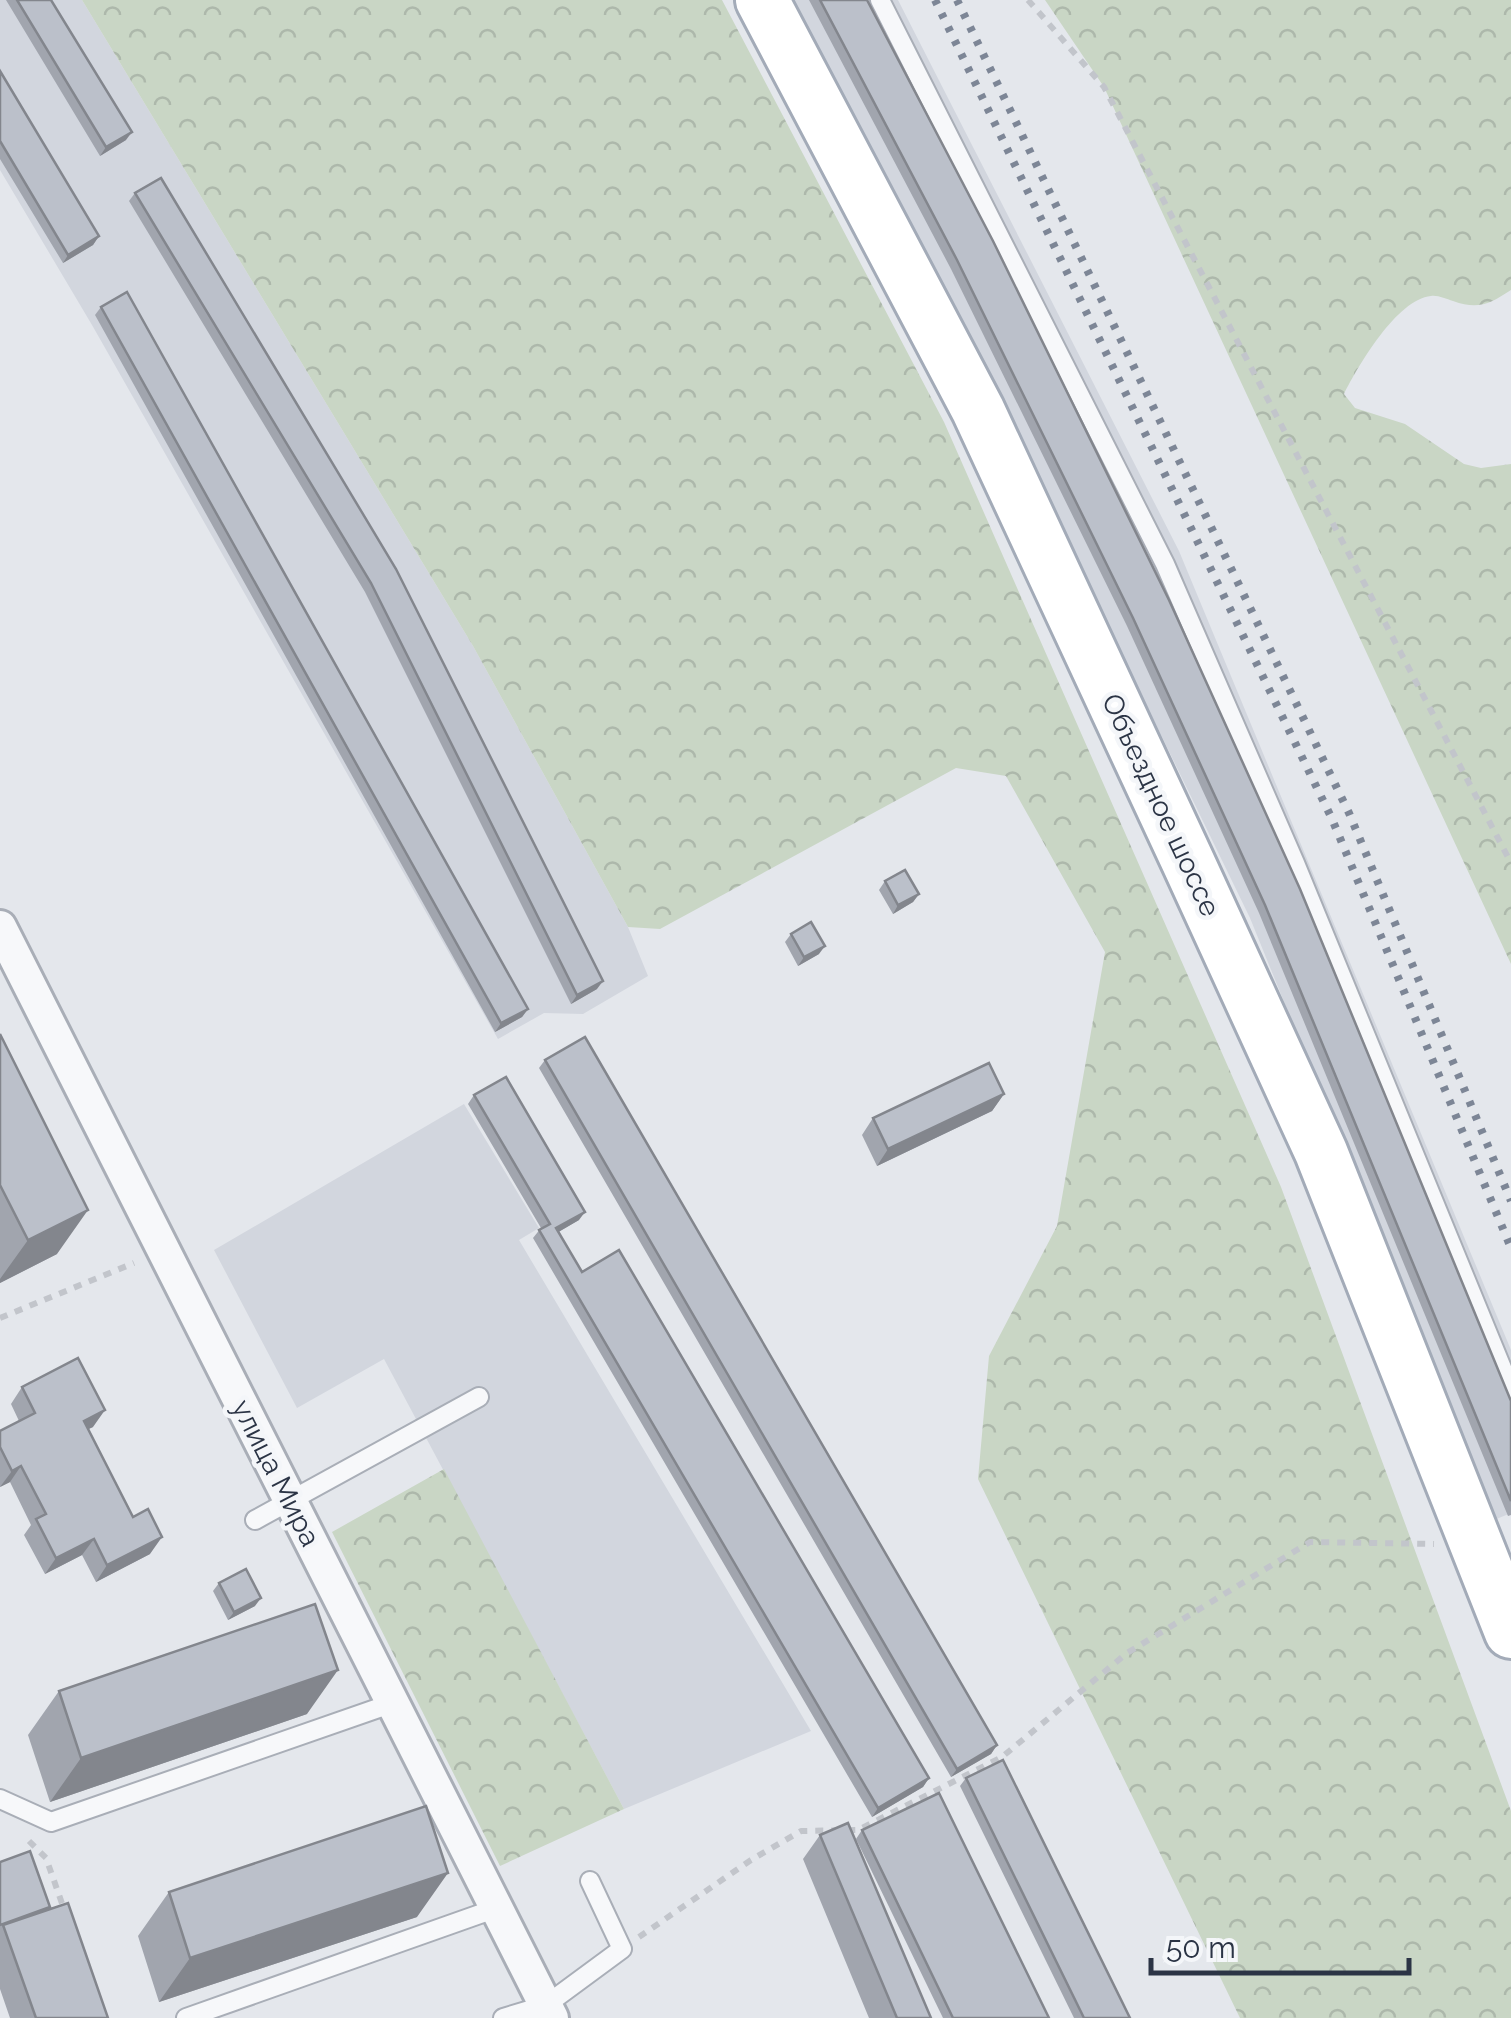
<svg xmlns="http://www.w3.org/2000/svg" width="1511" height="2018" font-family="Raleway,sans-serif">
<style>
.built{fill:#d2d6de}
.forest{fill:url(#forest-crowns)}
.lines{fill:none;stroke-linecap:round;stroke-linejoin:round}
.service-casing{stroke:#a9aeb7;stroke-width:22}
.minor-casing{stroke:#a9aeb7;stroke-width:38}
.primary-casing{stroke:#a3abb8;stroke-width:58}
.path{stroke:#c2c5cb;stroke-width:6;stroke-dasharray:8 8;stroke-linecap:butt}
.service{stroke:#f7f8fa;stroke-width:18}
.minor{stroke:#f7f8fa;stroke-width:32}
.primary{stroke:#fff;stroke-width:52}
.rail{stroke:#7d8696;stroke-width:8;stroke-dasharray:5 10;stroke-linecap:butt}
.wall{fill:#a1a5ae}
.shaded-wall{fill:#83868d}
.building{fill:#bbc0ca;stroke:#83868d;stroke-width:2.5}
.labels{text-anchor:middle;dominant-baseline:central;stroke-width:9;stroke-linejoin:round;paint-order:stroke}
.street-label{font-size:28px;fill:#2b3445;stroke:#f4f6f9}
</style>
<defs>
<pattern id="forest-crowns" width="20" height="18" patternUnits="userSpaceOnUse" patternTransform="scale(2.5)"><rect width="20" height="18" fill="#c9d6c5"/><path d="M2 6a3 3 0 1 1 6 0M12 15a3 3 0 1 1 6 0" fill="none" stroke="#adb8ab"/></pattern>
</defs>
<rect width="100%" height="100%" fill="#e4e7ec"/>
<!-- built -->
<path class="built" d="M0,0H82L473,646L628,927L648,976L583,1014L544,1013L498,1039L92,325L0,170Z
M793,0H898L1179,551L1511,1350V1513L1494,1520L1250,918L937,274Z
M464,1104L539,1228L519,1240L811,1731L624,1809L384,1359L297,1408L214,1250Z"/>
<!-- forest -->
<path class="forest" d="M82,0H722L944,422L1281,1187L1511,1811V2018H1240L978,1479L989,1356L1057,1226L1105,952L1006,776L956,768L660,929L628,927L473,646Z
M1045,0H1511V290C1490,304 1478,310 1453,301C1446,299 1438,295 1431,296C1397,299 1358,366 1344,394L1355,408L1405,424L1464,464L1481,468L1511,464V964L1104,87Z
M444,1469L624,1809L500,1866L332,1532Z"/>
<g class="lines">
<!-- service casing -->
<g class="service-casing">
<path id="service" d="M880,0L1165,564L1295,863L1511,1390
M255,1520L479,1397
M0,1799L51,1822L393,1703
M186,2018L497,1908
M503,2018L546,2005L622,1949L590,1881"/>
</g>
<!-- minor casing -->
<g class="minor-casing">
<path id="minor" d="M0,927L552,2018"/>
</g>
<!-- primary casing -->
<g class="primary-casing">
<path id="primary" d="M762,0L978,410L1189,864L1321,1152L1511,1632"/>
</g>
<!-- path -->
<path class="path" d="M1028,0L1104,87L1511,863
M0,1318L134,1263
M29,1841L46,1858L64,1909
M639,1937L751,1860L801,1831L858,1830L1002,1757L1127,1653L1310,1542L1434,1544"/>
<!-- service -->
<use href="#service" class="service"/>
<!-- minor -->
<use href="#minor" class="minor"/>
<!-- primary -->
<use href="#primary" class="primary"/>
<!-- rail -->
<path class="rail" d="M935,0L1332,819L1511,1248
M957,0L1349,813L1511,1201"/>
</g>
<!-- wall -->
<path class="wall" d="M6,0H51L126,140L100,156Z
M809,0H867L1511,1401V1515L1508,1516L1259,913L1127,626L951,269Z
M0,71L99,236L93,245L63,263L0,159Z
M135,193L396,569L597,989L571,1004L365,592L129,201Z
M101,307L528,1009L522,1017L495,1032L95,315Z
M885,881L919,894L913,902L893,914L879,890Z
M791,934L819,954L798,966L785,942Z
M0,1034L57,1254L0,1283Z
M545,1060L997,1745L991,1754L951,1777L539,1068Z
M1004,1094L992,1111L877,1166L862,1135L873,1118Z
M474,1095L579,1220L558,1232L582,1272L929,1778L923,1787L872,1817L533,1238L541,1228L468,1104Z
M22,1387L93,1427L88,1429L150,1554L96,1582L82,1555L45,1574L24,1535L31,1525L10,1482L0,1487V1431L19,1421L11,1404Z
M219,1583L255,1606L228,1620L213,1591Z
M59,1691L307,1714L50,1802L28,1735Z
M966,1778L1130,2018H1074L960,1786Z
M862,1830L1049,2018H943L856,1839Z
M820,1835L931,2018H869L803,1859Z
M0,1862L48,1910L108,2018H10L0,1989Z
M169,1892L417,1917L159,2002L138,1936Z"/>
<!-- shaded-wall -->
<path class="shaded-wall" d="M132,132L126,140L100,156L106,147Z
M99,236L93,245L63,263L68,255Z
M919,894L913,902L893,914L898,905Z
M825,946L819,954L798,966L804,957Z
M603,981L597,989L571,1004L577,995Z
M528,1009L522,1017L495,1032L501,1023Z
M1004,1094L992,1111L877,1166L888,1149Z
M88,1210L57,1254L0,1283V1279L28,1240Z
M585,1212L579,1220L550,1237L556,1228Z
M105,1410L93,1427L72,1437L84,1421Z
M21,1466L10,1482L0,1487L12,1471Z
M162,1537L150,1554L96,1582L107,1565Z
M94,1539L82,1555L45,1574L56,1558Z
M261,1598L255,1606L228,1620L234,1612Z
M338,1670L307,1714L50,1802L81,1758Z
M997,1745L991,1754L951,1777L957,1769Z
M929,1778L923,1787L872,1817L878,1808Z
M448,1873L417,1917L159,2002L190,1958Z"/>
<!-- building -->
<path class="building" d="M17,0H51L132,132L106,147Z
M820,0H867L993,241L1169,600L1300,889L1511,1401V1501L1265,905L1133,618L957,260Z
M0,71L99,236L68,255L0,141Z
M161,178L396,569L603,981L577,995L371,583L135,193Z
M127,292L528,1009L501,1023L101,307Z
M905,870L919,894L898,905L885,881Z
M811,922L825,946L804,957L791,934Z
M0,1034L88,1210L28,1240L0,1185Z
M585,1037L997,1745L957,1769L545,1060Z
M989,1063L1004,1094L888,1149L873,1118Z
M506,1077L585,1212L556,1228L582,1272L619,1250L929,1778L878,1808L539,1230L550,1224L474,1095Z
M78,1358L105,1410L84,1421L133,1517L148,1509L162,1537L107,1565L94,1539L56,1558L36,1519L46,1514L21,1466L12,1471L0,1447V1431L35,1413L22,1387Z
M246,1569L261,1598L234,1612L219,1583Z
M315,1604L338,1670L81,1758L59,1691Z
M1003,1760L1130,2018H1084L966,1778Z
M939,1793L1049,2018H953L862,1830Z
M426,1806L448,1873L190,1958L169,1892Z
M848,1823L931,2018H897L820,1835Z
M30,1851L50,1907L0,1925V1862Z
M68,1903L108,2018H36L3,1925Z"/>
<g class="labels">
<!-- street labels -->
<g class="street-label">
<text transform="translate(1161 805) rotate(65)">Объездное шоссе</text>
<text transform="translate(276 1473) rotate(63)">улица Мира</text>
</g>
</g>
<!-- scale -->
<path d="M1151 1958v15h258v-15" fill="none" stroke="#2b3445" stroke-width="5"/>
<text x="1166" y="1958" font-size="30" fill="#2b3445" stroke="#f4f6f9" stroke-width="8" paint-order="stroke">50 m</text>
</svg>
